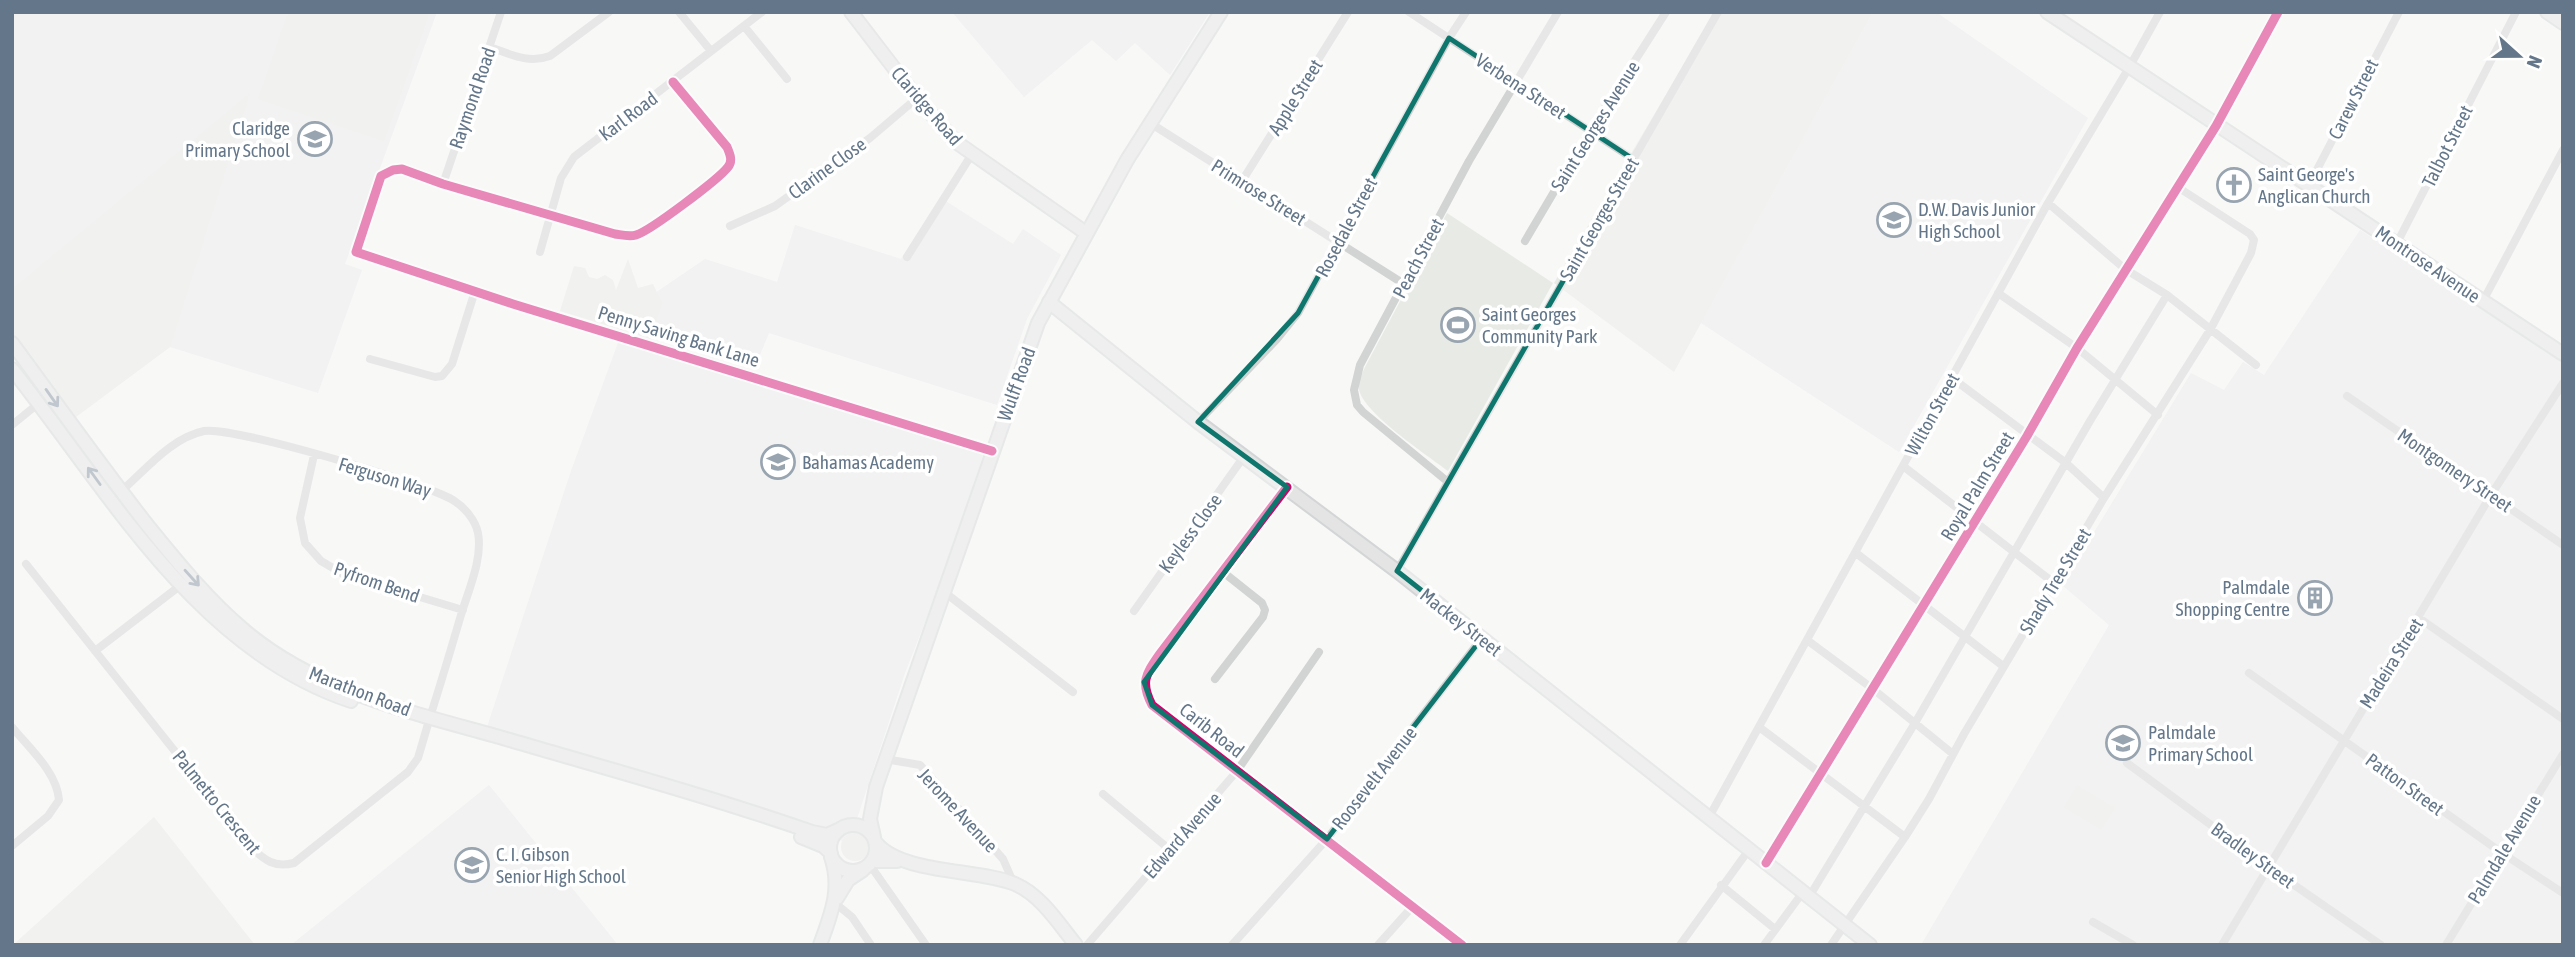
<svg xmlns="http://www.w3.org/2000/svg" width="2575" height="957" font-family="'Asap Condensed',sans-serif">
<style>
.built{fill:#e8eae9}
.green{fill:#e8ebe5}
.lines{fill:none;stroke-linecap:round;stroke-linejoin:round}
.secondary-casing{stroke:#d3d5d6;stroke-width:16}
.primary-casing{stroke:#d3d5d6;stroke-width:16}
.street{stroke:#d2d3d3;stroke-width:8}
.secondary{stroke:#e4e4e4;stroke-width:12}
.primary{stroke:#e4e4e4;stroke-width:12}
.cycleway-casing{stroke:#fff;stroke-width:13}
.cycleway{stroke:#d6006c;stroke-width:9}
.oneway{stroke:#7e8d9c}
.marked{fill:none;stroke:#0f766e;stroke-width:5;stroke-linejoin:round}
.labels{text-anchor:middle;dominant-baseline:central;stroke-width:7;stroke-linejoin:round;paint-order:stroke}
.street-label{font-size:19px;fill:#64778a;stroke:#fff}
.poi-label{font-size:19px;fill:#64778a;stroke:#fff;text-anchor:start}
</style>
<rect width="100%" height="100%" fill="#f8f8f7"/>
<!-- built -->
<path class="built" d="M12,12H437L345,264L362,270L318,393L170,347L68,422L12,352Z
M952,12H1210L1170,75L1135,43L1116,61L1092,40L1024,97Z
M1873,12H1936L2088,118L1899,452L1701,323Z
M941,198L1013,244L1023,229L1061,255L1027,319L997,405L769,333L757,362L651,333L652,295L705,259L777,282L795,225L901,259Z
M2360,230L2563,362V945H1921L2109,625L2062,585L2191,373L2224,390L2243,362L2264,375Z
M619,340L984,453L940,584L905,673L849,843L487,727L571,471Z
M489,785L618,945H291Z"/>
<!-- green -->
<path class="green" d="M288,12H430L384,141L258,99Z
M1715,12H1873L1674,372L1554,283Z
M250,93L170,347L72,420L12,345V289Z
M1447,213L1553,283L1448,471C1427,455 1362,412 1359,389C1358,381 1362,374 1365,367Z
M628,259L638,288L653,284L662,303L651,339L560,311L574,266L585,268L589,277L597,279L605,275L613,280L616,290Z
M2077,785L2115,808L2101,830L2064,807Z
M154,817L255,945H13Z
M841 847a14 14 0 1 1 28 0a14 14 0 1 1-28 0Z"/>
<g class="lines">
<!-- secondary casing -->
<g class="secondary-casing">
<path id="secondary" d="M851,12L917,98L956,142L1086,233
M2047,12L2563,354
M2547,12L2563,23
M1049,302L1198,422L1397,571L1870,945
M877,844C903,874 980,869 1015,884C1041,895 1059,924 1076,945
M873,861H897
M837,898L848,880L863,870
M820,945C831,914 842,889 831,857"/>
</g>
<!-- primary casing -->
<g class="primary-casing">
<path id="primary" d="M12,343C57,404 101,466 148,526C178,563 209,601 245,631C321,695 421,714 513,741C613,770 714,798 812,832L827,835L838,830
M12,369C108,490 197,650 351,701
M830 848a23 23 0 1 1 46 0a23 23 0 1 1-46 0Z
M801,837L823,846L831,853
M874,837L870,819L876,787L1038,323L1127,160L1221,12"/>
</g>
<!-- street -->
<path class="street" d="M679,12L711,51
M1409,12L1633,159
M744,26L787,79
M490,47C510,54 528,64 550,56L609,12
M673,82L727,147C730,154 733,161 728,167C719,179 650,231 636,235C629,237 622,235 615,234L443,184L402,169L393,170L381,176L356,252L513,304L992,451
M1150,123L1404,284
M1242,181L1348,12
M443,184L501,12
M2309,185L2399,12
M2048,203L2125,269L2167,295L2256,365
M730,226L775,206L870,138L917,98
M1525,241L1590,131L1666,12
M2397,243L2516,12
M540,252L561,178L574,157L762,12
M907,257L972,154
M1998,293L2077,348L2158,415
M2483,301L2563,150
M370,359L435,377L442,376L452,364L475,291
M1952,378L2066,463L2104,498
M2347,396L2563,545
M1198,422L1277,339L1298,313L1449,38L1466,12
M12,425L39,403
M314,455L300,518L305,543L321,561L343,574L463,610
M1903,466L2054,583
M1448,482L1363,412L1357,405L1354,390L1360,365L1469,161L1558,12
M1287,487L1159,655C1146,674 1140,682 1152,705L1462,945
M119,493C144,472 170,438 204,431C232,426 425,483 453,500C464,507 475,519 478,533C483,559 468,591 461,615C451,649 441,683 430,717
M1856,553L2003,666
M26,564L251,847C264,860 274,868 294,863L408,772L418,758L428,724
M1397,571L1718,12
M943,591L1073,692
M1134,611L1245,455
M2419,618L2563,719
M1807,640L1873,689L1953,754
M95,651L181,585
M2249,673L2502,853L2563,893
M1215,679L1263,617L1265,610L1262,603L1223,572
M12,727C29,748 57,772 59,800L48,816L12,846
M1759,727L1905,837
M885,759L920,765L1003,859L1014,884
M2127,763L2268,867L2381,945
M1103,794L1169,849
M1708,819L2048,203L2130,66L2160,12
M1766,863L2027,436L2077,348L2216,126L2278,12
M870,865L926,945
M1721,885L1775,929
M1809,897L1915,723L2090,421L2167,295
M835,903L852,917L871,945
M2093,922L2133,945
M1087,945L1237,771L1319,652
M1232,945L1327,839L1482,638
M1378,945L1413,906
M1680,945L1748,851
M1764,945L1803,892
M1831,945L1905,837L1929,799L1964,734L2104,498L2210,330L2251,253L2254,240L2250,234L2176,186
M2222,945L2491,495L2563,383
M2446,945L2563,754"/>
<!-- secondary -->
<use href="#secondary" class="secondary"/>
<!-- primary -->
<use href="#primary" class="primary"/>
<!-- cycleway casing -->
<g class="cycleway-casing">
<path id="cycleway" d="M673,82L727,147C730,154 733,161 728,167C719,179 650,231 636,235C629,237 622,235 615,234L443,184L402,169L393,170L381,176L356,252L513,304L992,451
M1287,487L1159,655C1146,674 1140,682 1152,705L1462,945
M1766,863L2027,436L2077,348L2216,126L2278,12"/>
</g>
<!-- cycleway -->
<use href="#cycleway" class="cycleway"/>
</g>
<!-- one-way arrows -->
<defs><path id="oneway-shaft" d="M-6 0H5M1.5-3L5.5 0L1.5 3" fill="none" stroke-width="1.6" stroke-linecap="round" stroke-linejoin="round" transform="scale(1.75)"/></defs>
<g class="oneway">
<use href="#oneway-shaft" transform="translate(52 398) rotate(55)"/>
<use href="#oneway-shaft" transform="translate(94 476) rotate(-126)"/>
<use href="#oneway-shaft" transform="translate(192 578) rotate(48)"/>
</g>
<!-- marked area -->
<path d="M0 0H2575V957H0ZM1449,38L1633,159L1397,571L1482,638L1327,839L1152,705L1144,682L1287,487L1198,422L1298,313Z" fill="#f8f8f7" fill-opacity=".55" fill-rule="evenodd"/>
<path class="marked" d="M1449,38L1633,159L1397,571L1482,638L1327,839L1152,705L1144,682L1287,487L1198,422L1298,313Z"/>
<!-- icons -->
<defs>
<g id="school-ring" transform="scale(1.75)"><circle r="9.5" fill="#fff" stroke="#98a4b0" stroke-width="1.5"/><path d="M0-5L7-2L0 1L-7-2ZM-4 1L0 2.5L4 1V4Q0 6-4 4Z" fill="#98a4b0"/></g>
<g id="church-ring" transform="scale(1.75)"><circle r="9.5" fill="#fff" stroke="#98a4b0" stroke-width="1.5"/><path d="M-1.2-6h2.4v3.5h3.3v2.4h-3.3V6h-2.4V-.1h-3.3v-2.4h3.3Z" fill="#98a4b0"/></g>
<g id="stadium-ring" transform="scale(1.75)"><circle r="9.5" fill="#fff" stroke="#98a4b0" stroke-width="1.5"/><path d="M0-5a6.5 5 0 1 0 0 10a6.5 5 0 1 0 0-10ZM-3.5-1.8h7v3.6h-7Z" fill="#98a4b0"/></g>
<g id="building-ring" transform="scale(1.75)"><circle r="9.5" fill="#fff" stroke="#98a4b0" stroke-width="1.5"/><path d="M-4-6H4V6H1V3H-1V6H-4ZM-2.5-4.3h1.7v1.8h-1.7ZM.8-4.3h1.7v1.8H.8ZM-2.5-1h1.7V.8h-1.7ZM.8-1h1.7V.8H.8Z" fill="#98a4b0"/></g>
</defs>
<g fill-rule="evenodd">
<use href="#school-ring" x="315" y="139"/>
<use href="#church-ring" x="2234" y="185"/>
<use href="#school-ring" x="1894" y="220"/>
<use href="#stadium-ring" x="1458" y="325"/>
<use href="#school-ring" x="778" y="462"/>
<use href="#building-ring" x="2315" y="598"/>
<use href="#school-ring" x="2123" y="743"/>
<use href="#school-ring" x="472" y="865"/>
</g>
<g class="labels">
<!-- street labels -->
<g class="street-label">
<text transform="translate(1521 86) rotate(33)">Verbena Street</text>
<text transform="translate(1295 97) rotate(-58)">Apple Street</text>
<text transform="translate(472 98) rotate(-71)">Raymond Road</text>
<text transform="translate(2353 99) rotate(-63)">Carew Street</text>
<text transform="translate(927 106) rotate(49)">Claridge Road</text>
<text transform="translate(628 116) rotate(-37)">Karl Road</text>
<text transform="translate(1595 126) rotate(-58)">Saint Georges Avenue</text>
<text transform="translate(2447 146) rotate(-63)">Talbot Street</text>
<text transform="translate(827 168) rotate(-36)">Clarine Close</text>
<text transform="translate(1259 192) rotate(32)">Primrose Street</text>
<text transform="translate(1599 219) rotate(-60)">Saint Georges Street</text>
<text transform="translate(1346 227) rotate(-62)">Rosedale Street</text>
<text transform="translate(1418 258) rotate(-62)">Peach Street</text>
<text transform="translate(2428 264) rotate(34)">Montrose Avenue</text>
<text transform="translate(679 336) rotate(17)">Penny Saving Bank Lane</text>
<text transform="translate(1016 384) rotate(-70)">Wulff Road</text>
<text transform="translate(1932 414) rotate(-61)">Wilton Street</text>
<text transform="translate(2455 470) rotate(34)">Montgomery Street</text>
<text transform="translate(385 477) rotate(17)">Ferguson Way</text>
<text transform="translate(1977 486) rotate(-59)">Royal Palm Street</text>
<text transform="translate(1190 533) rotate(-54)">Keyless Close</text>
<text transform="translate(2055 581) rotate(-59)">Shady Tree Street</text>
<text transform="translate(377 582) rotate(19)">Pyfrom Bend</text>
<text transform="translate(1461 622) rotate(38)">Mackey Street</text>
<text transform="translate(2391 663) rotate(-58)">Madeira Street</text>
<text transform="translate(360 691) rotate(21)">Marathon Road</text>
<text transform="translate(1212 730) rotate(38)">Carib Road</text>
<text transform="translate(1374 778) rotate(-52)">Roosevelt Avenue</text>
<text transform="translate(2405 784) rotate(36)">Patton Street</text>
<text transform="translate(217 802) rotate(51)">Palmetto Crescent</text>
<text transform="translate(958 810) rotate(47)">Jerome Avenue</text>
<text transform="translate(1182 835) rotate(-49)">Edward Avenue</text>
<text transform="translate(2504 849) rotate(-59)">Palmdale Avenue</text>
<text transform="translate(2253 855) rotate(36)">Bradley Street</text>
</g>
<!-- poi labels -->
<g class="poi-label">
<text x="290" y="128" text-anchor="end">Claridge<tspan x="290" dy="22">Primary School</tspan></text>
<text x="2258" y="174">Saint George's<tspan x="2258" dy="22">Anglican Church</tspan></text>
<text x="1918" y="209">D.W. Davis Junior<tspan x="1918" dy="22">High School</tspan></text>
<text x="1482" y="314">Saint Georges<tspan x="1482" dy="22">Community Park</tspan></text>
<text x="802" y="462">Bahamas Academy</text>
<text x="2290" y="587" text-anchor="end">Palmdale<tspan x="2290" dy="22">Shopping Centre</tspan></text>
<text x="2148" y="732">Palmdale<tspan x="2148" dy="22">Primary School</tspan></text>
<text x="496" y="854">C. I. Gibson<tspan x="496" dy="22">Senior High School</tspan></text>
</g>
</g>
<!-- border -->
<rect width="2575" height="957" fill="none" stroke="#64778a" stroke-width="28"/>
<!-- north arrow -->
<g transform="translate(2519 56) rotate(111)" stroke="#ffffff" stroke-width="5" paint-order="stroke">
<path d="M0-5L12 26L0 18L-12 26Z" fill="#64778a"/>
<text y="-10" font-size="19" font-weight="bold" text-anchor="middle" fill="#64778a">N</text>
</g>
</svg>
